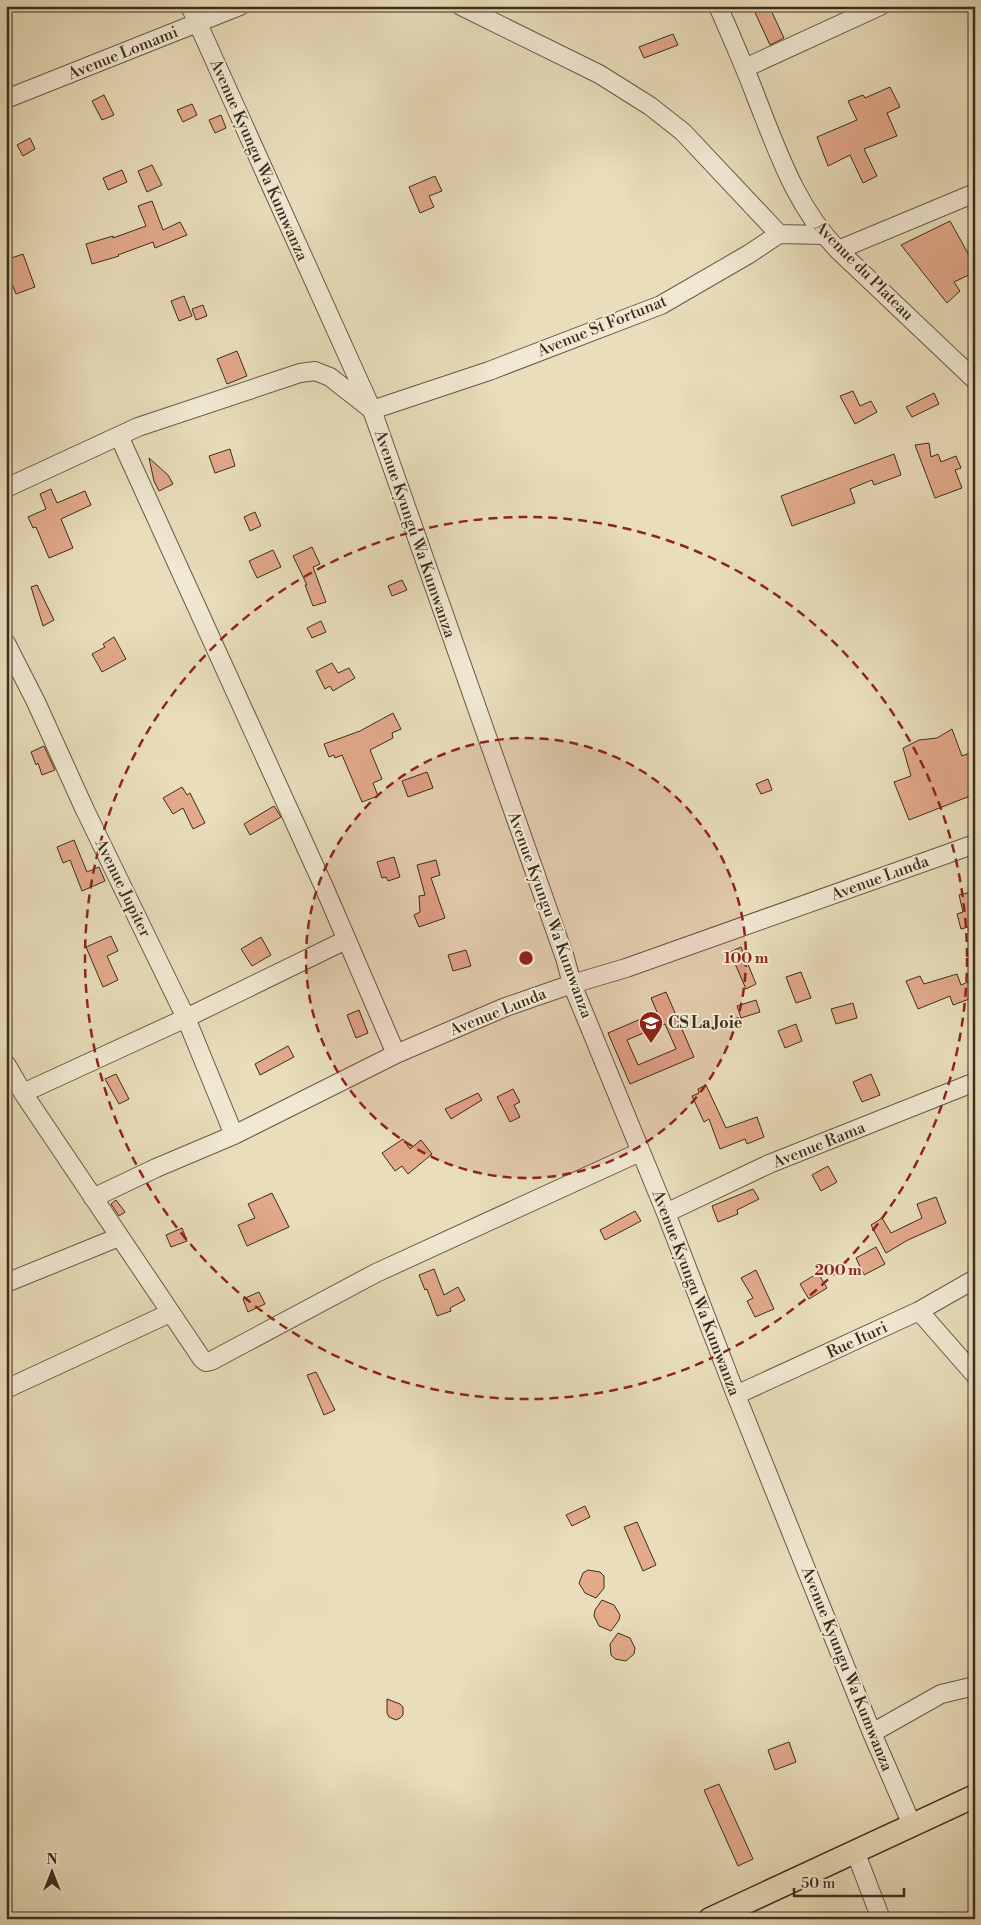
<svg xmlns="http://www.w3.org/2000/svg" width="981" height="1925" font-family="'Libre Bodoni',serif">
<style>
.building{fill:#e2a98b;stroke:#3c2d1c;fill-rule:evenodd}
.lines{fill:none;stroke-linecap:round;stroke-linejoin:round}
.minor-casing{stroke:#675944;stroke-width:20}
.major-casing{stroke:#3c2d1c;stroke-width:25}
.minor{stroke:#f1e9d3;stroke-width:18}
.major{stroke:#e9ddbb;stroke-width:22}
.ring{fill:none;stroke:#8f2418;stroke-width:2.5;stroke-dasharray:9 6}
.labels{text-anchor:middle;dominant-baseline:central;stroke-width:4;stroke-linejoin:round;paint-order:stroke}
.street-label{font-size:16px;fill:#3c2d1c;stroke:#f1e9d3}
.poi-label{font-size:16px;font-weight:bold;fill:#3c2d1c;stroke:#f1e9d3;text-anchor:start}
.centre{fill:#8f2418;stroke:#f1e9d3;stroke-width:2.5}
.ring-label{font-size:15px;text-anchor:middle;font-weight:bold;fill:#8f2418;stroke:#f1e9d3;stroke-width:4;stroke-linejoin:round;paint-order:stroke}
</style>
<rect width="100%" height="100%" fill="#e9ddbb"/>
<filter id="stains"><feTurbulence type="fractalNoise" baseFrequency=".004" numOctaves="4"/><feColorMatrix values="0 0 0 0 .2 0 0 0 0 .09 0 0 0 0 .02 0 0 0 .5 -.17"/></filter>
<radialGradient id="worn" r=".72"><stop offset=".6" stop-color="#630" stop-opacity="0"/><stop offset="1" stop-color="#630" stop-opacity=".3"/></radialGradient>
<!-- building -->
<path class="building" d="M752,6H769L784,38L770,45Z
M673,34L678,45L644,58L639,47Z
M890,87L900,107L887,113L897,136L864,149L877,176L863,183L850,155L828,166L817,137L857,120L848,101L863,95L865,98Z
M104,95L114,115L102,120L92,101Z
M192,104L197,115L183,122L177,110Z
M221,115L226,128L215,133L209,120Z
M30,138L35,149L23,156L17,145Z
M152,165L162,185L147,192L138,171Z
M122,170L127,182L108,190L103,178Z
M435,176L442,191L429,196L434,207L420,213L409,187Z
M152,201L163,230L180,222L187,235L155,248L153,242L118,255L119,256L92,264L86,244L113,236V238L146,226L138,206Z
M950,221L975,266V272L954,282L960,291L947,303L901,245Z
M23,254L35,287L16,294L10,279L6,280V260Z
M184,296L192,316L179,321L171,301Z
M203,305L207,316L196,320L192,309Z
M237,351L247,376L227,384L217,359Z
M853,391L860,406L871,401L877,412L855,424L840,396Z
M934,393L939,404L912,417L906,407Z
M929,443L931,457L938,454L941,462L956,456L961,468L955,470L962,488L935,498L915,445Z
M230,449L235,466L215,473L209,456Z
M894,454L901,475L874,485L872,480L850,489L855,503L792,526L781,496Z
M149,458L168,475L173,484L159,491L154,481Z
M51,489L57,503L85,491L91,505L61,519L73,548L49,558L36,527L33,528L28,517L46,509L40,494Z
M255,512L261,526L250,531L244,517Z
M312,547L320,564L313,567L326,602L313,606L305,585H307L293,556Z
M273,550L281,567L257,578L249,561Z
M402,580L407,590L392,596L388,586Z
M37,585L54,620L43,626L31,587Z
M321,621L326,632L312,638L307,628Z
M114,637L126,659L102,672L92,654L105,647L103,644Z
M332,663L338,673L349,668L355,678L333,691L330,686L325,689L316,671Z
M393,713L401,729L392,733L393,738L370,750L382,779L373,783L378,796L362,802L342,755L335,758L334,755L329,757L324,744L360,731Z
M952,729L962,756L975,751V794L909,820L894,782L911,776L903,748L919,740L937,738Z
M44,746L55,770L42,775L38,763L36,765L31,752Z
M427,772L433,788L408,797L402,781Z
M768,779L772,790L761,794L756,784Z
M182,787L187,795L190,793L205,823L193,829L183,808L173,814L163,798Z
M274,806L281,817L250,835L244,824Z
M74,840L87,872L99,867L105,881L82,891L70,860L63,863L57,847Z
M394,857L400,877L388,881L386,877L382,878L377,862Z
M436,860L440,875L431,878L445,918L419,927L414,915L420,912L419,896L425,895L417,865Z
M975,891V939L971,940L968,927L961,929L957,914L963,912L959,895Z
M111,936L118,951L107,956L118,980L103,987L86,947Z
M261,937L271,955L252,966L241,949Z
M741,947L756,984L746,989L730,952Z
M466,950L471,966L453,971L448,955Z
M801,972L811,998L796,1003L786,977Z
M957,974L961,985L975,979V997L953,1005L950,996L918,1009L906,981L920,976L924,984Z
M666,992L694,1057L630,1084L608,1033L657,1012L651,998ZM665,1024L676,1049L638,1065L627,1040Z
M756,1000L760,1012L741,1018L737,1006Z
M853,1003L857,1018L836,1024L831,1009Z
M359,1010L368,1033L356,1038L347,1015Z
M796,1024L802,1041L785,1048L778,1031Z
M288,1046L294,1057L260,1075L255,1064Z
M116,1074L129,1099L119,1104L105,1079Z
M871,1074L880,1095L862,1102L853,1082Z
M706,1085L726,1128L757,1117L764,1137L747,1144L745,1139L720,1149L709,1119L704,1122L692,1096L699,1093L698,1089Z
M513,1089L520,1102L514,1105L520,1117L510,1122L497,1097Z
M478,1093L482,1100L451,1119L445,1109Z
M403,1139L410,1149L421,1140L432,1154L408,1174L402,1166L395,1171L382,1153Z
M828,1166L837,1182L821,1191L812,1175Z
M753,1189L759,1199L737,1210L738,1214L718,1222L712,1206Z
M272,1193L289,1227L247,1246L238,1225L255,1218L248,1204Z
M936,1197L946,1223L908,1240L886,1253L871,1225L882,1218L891,1233L922,1218L917,1204Z
M116,1200L125,1212L119,1216L111,1204Z
M635,1211L641,1221L605,1240L600,1230Z
M182,1228L187,1241L171,1247L166,1235Z
M876,1247L885,1264L864,1275L856,1258Z
M434,1269L444,1295L458,1287L465,1300L450,1308L451,1311L437,1316L427,1289L425,1290L419,1275Z
M756,1270L774,1309L755,1317L747,1301L753,1298L741,1278Z
M818,1273L827,1288L809,1299L800,1284Z
M259,1292L265,1304L248,1312L243,1299Z
M316,1372L335,1410L324,1415L307,1375Z
M585,1506L590,1517L572,1526L566,1515Z
M637,1522L656,1565L643,1571L624,1527Z
M588,1570L600,1572L604,1576V1588L596,1598L585,1593L579,1583L583,1573Z
M602,1600L614,1605L620,1615L619,1620L611,1631L599,1626L594,1616L595,1610Z
M618,1633L630,1638L635,1648L634,1654L626,1661L615,1659L611,1655L610,1644Z
M387,1699L400,1704L403,1707V1715L400,1718L396,1720L389,1717L387,1713Z
M789,1742L796,1762L775,1770L768,1750Z
M719,1784L753,1859L738,1866L704,1790Z"/>
<g class="lines">
<!-- minor casing -->
<g class="minor-casing">
<path id="minor" d="M190,6L372,410L565,958L572,984L666,1213L736,1395L872,1733L912,1825
M461,6L599,74L650,106L683,132L779,234
M718,6C731,36 745,67 756,97C778,152 796,207 838,250L975,380
M745,68L880,6
M6,99L240,6
M838,250L975,193
M119,436L324,887L396,1054
M6,488L138,427L300,373L315,371L330,377L372,410L489,371L661,305L749,254L779,234L823,235
M6,643L36,702L85,810L186,1018L234,1135
M6,1064L23,1093L202,1359L206,1362L211,1361L376,1273L640,1152
M23,1093L186,1018L346,940
M93,1198L156,1168L234,1135L396,1054L503,1008L572,984L626,968L975,844
M666,1213L769,1164L975,1082
M6,1283L119,1237
M919,1311L975,1375
M6,1389L170,1313
M736,1395L919,1311L975,1279
M872,1733L941,1694L975,1686
M855,1851L881,1919"/>
</g>
<!-- major casing -->
<g class="major-casing">
<path id="major" d="M710,1919L975,1796"/>
</g>
<!-- minor -->
<use href="#minor" class="minor"/>
<!-- major -->
<use href="#major" class="major"/>
</g>
<!-- distance rings -->
<circle cx="526" cy="958" r="220" fill="#8f2418" fill-opacity=".12"/>
<g class="ring">
<circle cx="526" cy="958" r="220"/>
<circle cx="526" cy="958" r="441"/>
</g>
<!-- icons -->
<defs>
<g id="school-pin" transform="scale(1.25)"><path d="M0 17L-7.5 6A9.5 9.5 0 1 1 7.5 6Z" fill="#8f2418" stroke="#f1e9d3"/><path d="M0-5L7-2L0 1L-7-2ZM-4 1L0 2.5L4 1V4Q0 6-4 4Z" fill="#fff"/></g>
</defs>
<g fill-rule="evenodd">
<use href="#school-pin" x="651" y="1023"/>
</g>
<g class="labels">
<!-- street labels -->
<g class="street-label">
<text transform="translate(123 53) rotate(-22)">Avenue Lomami</text>
<text transform="translate(259 160) rotate(66)">Avenue Kyungu Wa Kumwanza</text>
<text transform="translate(864 271) rotate(45)">Avenue du Plateau</text>
<text transform="translate(602 326) rotate(-22)">Avenue St Fortunat</text>
<text transform="translate(415 534) rotate(71)">Avenue Kyungu Wa Kumwanza</text>
<text transform="translate(880 878) rotate(-20)">Avenue Lunda</text>
<text transform="translate(123 888) rotate(64)">Avenue Jupiter</text>
<text transform="translate(550 915) rotate(70)">Avenue Kyungu Wa Kumwanza</text>
<text transform="translate(498 1012) rotate(-22)">Avenue Lunda</text>
<text transform="translate(819 1145) rotate(-22)">Avenue Rama</text>
<text transform="translate(696 1293) rotate(69)">Avenue Kyungu Wa Kumwanza</text>
<text transform="translate(857 1340) rotate(-25)">Rue Ituri</text>
<text transform="translate(847 1669) rotate(68)">Avenue Kyungu Wa Kumwanza</text>
</g>
<!-- poi labels -->
<g class="poi-label">
<text x="668" y="1023">CS La Joie</text>
</g>
</g>
<circle cx="526" cy="958" r="8" class="centre"/>
<g class="ring-label">
<text x="746" y="963">100 m</text>
<text x="838" y="1275">200 m</text>
</g>
<!-- margin -->
<rect width="981" height="1925" fill="none" stroke="#e9ddbb" stroke-width="25"/>
<rect x="8" y="8" width="966" height="1910" fill="none" stroke="#3c2d1c" stroke-width="2.5"/>
<rect x="12" y="12" width="956" height="1900" fill="none" stroke="#3c2d1c"/>
<!-- north arrow -->
<g transform="translate(52 1872)" stroke="#f1e9d3" stroke-width="4" paint-order="stroke">
<path d="M0-4L9 19L0 12L-9 19Z" fill="#3c2d1c"/>
<text y="-8" font-size="14" font-weight="bold" text-anchor="middle" fill="#3c2d1c">N</text>
</g>
<!-- scale -->
<path d="M794 1888v8h110v-8" fill="none" stroke="#3c2d1c" stroke-width="2.5"/>
<text x="801" y="1888" font-size="15" fill="#3c2d1c" stroke="#f1e9d3" stroke-width="4" paint-order="stroke">50 m</text>
<rect width="100%" height="100%" filter="url(#stains)"/>
<rect width="100%" height="100%" fill="url(#worn)"/>
</svg>
